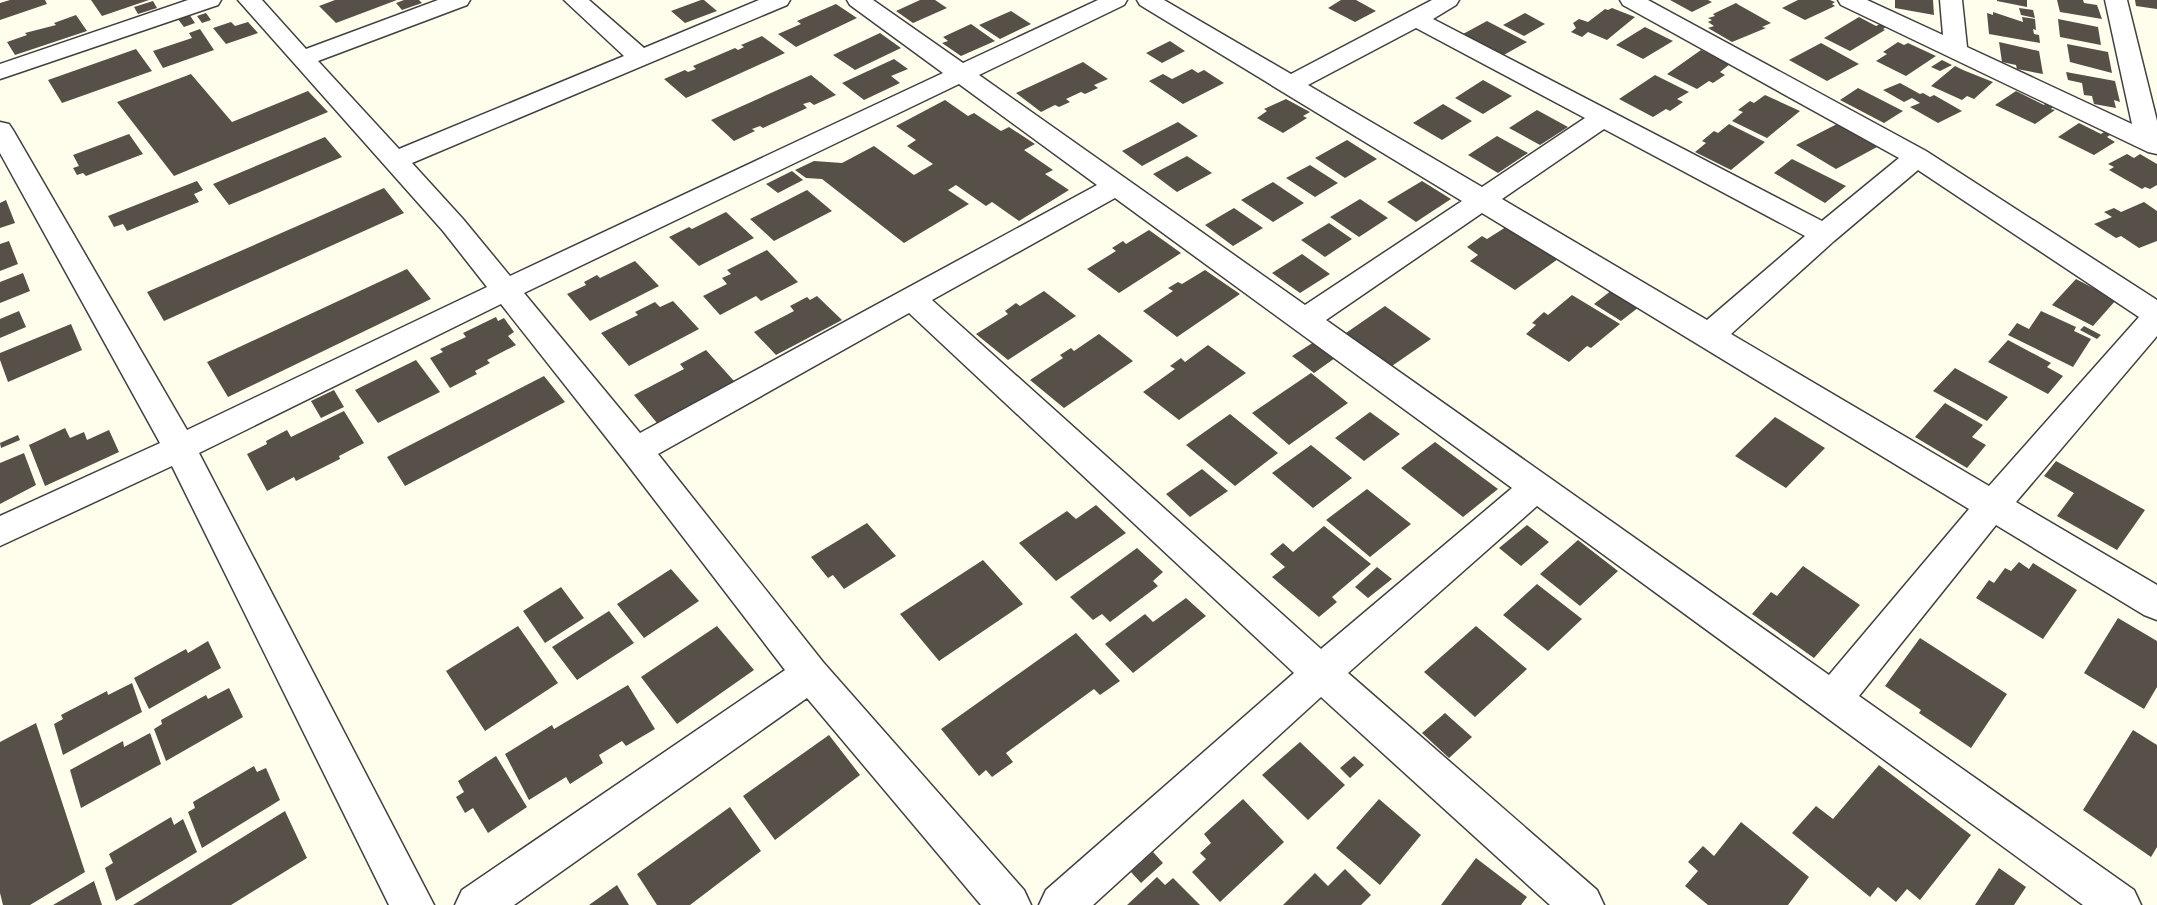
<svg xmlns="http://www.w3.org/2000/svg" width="2157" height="905" font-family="Bitter,serif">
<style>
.building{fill:#565049}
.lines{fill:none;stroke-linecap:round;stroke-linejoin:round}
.minor-casing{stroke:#404040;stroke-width:3}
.minor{fill:#fff;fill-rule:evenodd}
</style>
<rect width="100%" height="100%" fill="#fffeed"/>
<!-- building -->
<path class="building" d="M10,0H45L47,4L0,20V3Z
M91,0H149L102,16Z
M335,0H397L336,23L319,6Z
M404,0H419L422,3L402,10L396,3Z
M701,0H704L717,11L685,23L671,11Z
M920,0H935L947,8L913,23L896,11Z
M1341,0H1356L1376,11L1355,22L1328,8Z
M1670,0H1708L1712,2L1692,12Z
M1798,0H1830L1835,2L1832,4L1835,6L1805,20L1782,8Z
M1895,0H1933L1934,15L1895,8Z
M1997,0H2027V7L1997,1Z
M2057,0H2083L2084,3L2097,5L2102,19L2060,12Z
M2135,0H2157V9L2136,6Z
M153,1L157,8L138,14L134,7Z
M1736,3L1739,5L1771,23L1762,27L1766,28L1732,42L1708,28L1714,26L1708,22L1712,20L1708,18L1715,16L1713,14Z
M836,4L857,18L796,47L778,34L801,24L797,21Z
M1612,8L1635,17L1607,40L1588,32L1582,37L1571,32L1576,28L1573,23L1579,19L1588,22L1605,9L1608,10Z
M2019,8L2033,10L2035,18L2021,15Z
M1011,11L1031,24L1000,39L979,25Z
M1993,12L2023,22L2022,17L2035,19L2036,30L2033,29L2034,34L2039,35L2040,43L1989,34L1987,13L1993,15Z
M206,13L211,20L202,23L197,16Z
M1525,13L1545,24L1524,36L1503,25Z
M189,14L195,23L184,27L177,18Z
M76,15L87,31L15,55L7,42L27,35L25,33L56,25L54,23Z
M1859,17L1876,26L1880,24L1886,27L1883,29L1885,30L1850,51L1824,38Z
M2058,19L2098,27L2101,45L2060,37Z
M1487,21L1527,42L1502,56L1463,34Z
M231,22L235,26L248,22L258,33L226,44L213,28Z
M971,24L995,41L961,56L942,43L948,41L943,37Z
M1645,27L1673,41L1643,59L1616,45Z
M200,29L214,50L163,68L153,51L192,38L189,33Z
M880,33L901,48L855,70L833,55Z
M762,36L785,53L686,98L664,79L685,70L688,72L696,69L693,66L735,48L738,50L744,47L741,45Z
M1170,41L1185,51L1162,63L1146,53Z
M1898,42L1904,45L1908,43L1936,56L1906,76L1876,61L1887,54L1883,52Z
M1999,42L2039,51L2043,74L2017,69L2016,65L2002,62Z
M1821,43L1859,64L1827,81L1789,60Z
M2067,44L2108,52L2112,73L2070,62Z
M136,49L152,71L62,103L48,80Z
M1701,50L1730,64L1720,72L1725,75L1713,83L1709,81L1697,89L1667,74Z
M894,59L908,69L891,76L900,83L864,100L842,83Z
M1942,60L1952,65L1940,71L1931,67Z
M1083,62L1108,79L1094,85L1098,88L1085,94L1081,92L1066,99L1070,102L1059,107L1055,105L1041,112L1016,93Z
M1955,66L1963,70L1993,82L1974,99L1967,96L1962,100L1931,86Z
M1192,69L1198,73L1204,70L1224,83L1183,104L1149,81L1163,74L1172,79Z
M2066,72L2115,81L2120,102L2114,100L2116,108L2094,104L2092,96L2084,95L2082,83L2068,80Z
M191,74L232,122L308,91L328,112L174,176L117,102Z
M811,75L836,95L814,105L810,102L803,104L807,108L763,128L760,126L752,129L755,131L734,141L711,120Z
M1655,75L1689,92L1677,99L1683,102L1670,111L1666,109L1653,117L1619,99Z
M1483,80L1512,96L1483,114L1455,98Z
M1900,83L1920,94L1923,93L1930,97L1934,95L1962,111L1938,123L1910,107L1920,103L1912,98L1904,102L1883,90Z
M1858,88L1903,111L1884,123L1840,100Z
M2016,91L2044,105L2046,103L2053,107L2051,109L2055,110L2035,124L1995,105Z
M1765,95L1800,111L1767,138L1732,121L1743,112L1738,110L1750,101L1754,103Z
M1286,99L1310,112L1303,116L1307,118L1283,133L1257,118L1267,111L1264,109Z
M945,100L968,116L974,113L1001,131L1009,127L1035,144L1024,150L1053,170L1045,174L1069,190L1019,221L992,202L986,206L956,185L948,190L969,204L904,243L822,179L806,178L795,170L814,161L842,163L874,146L914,175L933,164L907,146L916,140L896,126Z
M1443,104L1472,121L1442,140L1413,123Z
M1537,110L1568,127L1540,145L1509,128Z
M1178,122L1198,136L1142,166L1122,151Z
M2079,123L2101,134L2104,132L2110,135L2107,137L2115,142L2094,155L2058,137Z
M1729,124L1765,142L1731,170L1695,152L1706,143L1702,141L1714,131L1718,133Z
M1837,124L1877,147L1836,169L1796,145Z
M129,134L143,154L86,176L83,173L77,175L73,168L79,166L73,155Z
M1497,136L1528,153L1498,173L1468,155Z
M325,137L342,157L229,205L213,184Z
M1347,140L1377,159L1345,178L1315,158Z
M2127,154L2134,158L2140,154L2157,164V185L2150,189L2145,187L2142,189L2109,170L2114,167L2108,164Z
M1187,156L1212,173L1177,192L1153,174Z
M1792,159L1846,186L1825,203L1774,173Z
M1310,165L1338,183L1315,197L1286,178Z
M792,171L803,180L778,193L766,184Z
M197,181L203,190L194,194L199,202L127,231L123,224L114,227L108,216Z
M1422,181L1451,199L1416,222L1387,202Z
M1273,182L1304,203L1273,222L1241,200Z
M384,188L404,213L164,321L147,292Z
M807,190L832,211L774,241L750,219Z
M1360,199L1388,218L1359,237L1330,217Z
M6,200L15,223L0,228V203Z
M2144,202L2157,211V241L2139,248L2121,236L2116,238L2094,224L2112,217L2104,212L2114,208L2121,212Z
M1234,208L1263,228L1233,246L1205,225Z
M726,212L754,238L699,266L669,237L689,227L692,229Z
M1329,223L1352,239L1325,257L1301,240Z
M1506,227L1558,259L1515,290L1470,261L1478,255L1467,247L1482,236L1487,239Z
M1149,230L1181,253L1119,293L1087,269L1116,251L1112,248L1123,241L1126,244Z
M9,241L18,264L0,271V244Z
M767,250L798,282L761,301L756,296L720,315L703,296L727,284L722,278L731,274L727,270Z
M1302,254L1330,274L1300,293L1272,273Z
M635,261L659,286L590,321L567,294L586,285L584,282L597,275L600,278Z
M407,269L431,299L228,397L207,362Z
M1205,270L1240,294L1177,337L1143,311L1173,291L1168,288L1178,282L1182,284Z
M23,273L30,291L0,303V282Z
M2076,279L2116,300L2093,326L2052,305Z
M1612,290L1639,307L1621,321L1594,304Z
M1044,291L1076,316L1008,360L976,334L1008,314L1005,311L1016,303L1020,306Z
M1572,295L1620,324L1591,348L1587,346L1569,362L1526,334L1536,325L1532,323L1544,312L1548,315Z
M817,296L842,320L776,355L754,332L794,311L790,306L807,297L810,300Z
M673,301L699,329L629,366L601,333L638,315L635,312L655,302L660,307Z
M1385,306L1431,339L1389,368L1343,335Z
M19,311L26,327L0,338V319Z
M2041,311L2076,327L2074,331L2091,339L2073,367L2008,335L2017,323L2029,329Z
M496,317L498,321L504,318L514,332L508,336L516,345L487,360L490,363L475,371L477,374L450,388L430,358L443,352L440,349L466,337L463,333Z
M71,324L82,350L8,382L0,360V353Z
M2084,326L2101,335L2097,339L2080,330Z
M1099,334L1133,361L1064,408L1030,380L1063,358L1060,355L1071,348L1074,351Z
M2008,340L2051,363L2047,367L2063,376L2048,394L1988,362Z
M1314,342L1335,358L1314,373L1292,356Z
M1208,345L1246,373L1179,420L1143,392L1175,369L1170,366L1181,358L1185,362Z
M706,350L734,381L657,423L634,395L684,369L680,364Z
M416,360L440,392L378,423L355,390Z
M1955,368L2008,397L1987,421L1933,391Z
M1311,373L1348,403L1289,445L1252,413Z
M544,376L565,402L405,486L387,457Z
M334,390L344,407L321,418L311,401Z
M1945,403L1983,425L1972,437L1986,445L1967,468L1915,437Z
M344,411L364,443L339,456L340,459L296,481L294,477L267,491L247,454L267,444L266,441L287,430L291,437Z
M1370,412L1400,434L1364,461L1335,438Z
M1230,414L1278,453L1235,486L1186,445Z
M1775,417L1825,448L1786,488L1735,456Z
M65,428L70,438L84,432L87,440L109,430L119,452L45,486L29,445Z
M18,435L20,440L1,448L0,443Z
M1435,442L1498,489L1463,517L1401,468Z
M1311,445L1352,478L1313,508L1272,473Z
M24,453L36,485L0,504V463Z
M2056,461L2145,510L2117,550L2057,516L2074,493L2044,476Z
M1202,469L1228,491L1190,517L1166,494Z
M1367,489L1411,524L1370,557L1326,520Z
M1096,505L1126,533L1056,581L1019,543L1067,511L1076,519Z
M867,523L896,556L844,589L833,575L828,578L811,557Z
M1527,525L1549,542L1521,566L1499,548Z
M1324,526L1371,564L1332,597L1337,602L1319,617L1272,577L1285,567L1270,554L1283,543L1293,552Z
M1578,540L1618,571L1580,606L1540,574Z
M1137,548L1163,572L1153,581L1158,586L1110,622L1102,614L1093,620L1070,597Z
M983,560L1023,604L939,661L900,614Z
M2019,562L2029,569L2033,563L2077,590L2043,639L1976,598L1989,580L1994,583L2005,568L2011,571Z
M1803,566L1860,605L1814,658L1752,614L1771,592L1777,596Z
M1377,567L1392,579L1368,598L1355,587Z
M671,569L699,601L644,638L617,604Z
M1537,584L1582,619L1548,651L1503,615Z
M561,587L584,618L545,643L523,611Z
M1186,598L1206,616L1133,673L1105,644L1145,614L1153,622Z
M609,611L634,643L577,680L552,647Z
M2118,618L2157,641V687L2144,709L2084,673Z
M518,626L558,683L485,731L446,671Z
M717,626L754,670L677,724L641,677Z
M1476,626L1527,669L1475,717L1424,672Z
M1076,633L1120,681L1100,695L1094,689L1006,753L1013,762L992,777L986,770L979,776L941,729Z
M1920,638L2007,694L1971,748L1919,713L1921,710L1885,686Z
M208,641L221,668L149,709L134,678L186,649L188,653Z
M132,683L142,712L63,755L54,724L63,719L61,715L107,691L108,695Z
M628,685L655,729L626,746L622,741L599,755L603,763L570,784L566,777L529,800L505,754L552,725L554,729Z
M229,688L243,717L166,761L154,729L162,724L161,720L206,695L208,699Z
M1445,713L1472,737L1449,758L1422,733Z
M36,723L85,872L30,905H3L0,893V742Z
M2133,730L2157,745V847L2151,857L2083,810Z
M150,733L161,764L81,808L70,770L123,741L124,747Z
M829,735L860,775L775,840L743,796Z
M1300,742L1345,785L1308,820L1262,775Z
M496,756L527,807L488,833L473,808L465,813L456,797L464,792L458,781Z
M1354,756L1364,765L1350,778L1340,768Z
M1879,765L1971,835L1920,900L1907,889L1896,902L1878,887L1870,897L1792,833L1816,806L1833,819Z
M254,766L257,772L266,768L280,800L202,848L188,812L195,808L193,802Z
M1243,799L1284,842L1220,902L1192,872L1206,859L1200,853L1211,843L1204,834Z
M1379,799L1421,835L1380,885L1336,848Z
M730,807L761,851L690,905H657L637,874Z
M285,811L307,858L231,905H133Z
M171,817L174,825L183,819L197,852L116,901L105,868L113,863L109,854Z
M1741,822L1809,877L1788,905H1708L1685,886L1698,871L1688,862L1703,846L1714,856Z
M1153,852L1163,863L1141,883L1131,872Z
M1476,858L1527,897L1521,905H1441Z
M1999,868L2026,887L2014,905H1975Z
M1345,869L1371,895L1361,905H1283L1315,873L1328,886Z
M1157,877L1165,885L1173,878L1200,905H1127Z
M94,881L102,905H53Z
M617,885L629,905H589Z"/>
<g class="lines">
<!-- minor casing -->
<g class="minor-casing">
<path id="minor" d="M188,0H221L218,5L0,79V64Z
M238,0H262L306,49L438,0H470L467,5L318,61L399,149L624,56L564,0H589L644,48L759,0H790L787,5L412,163L463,219L510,276L943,73L850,5L847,0H873L963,63L1098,0H1127L1124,5L979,75L1305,305L1462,201L1140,5L1137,0H1164L1291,74L1432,0H1459L1456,5L1433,19L1822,221L1899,158L1623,5L1620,0H1648L1926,151L2157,300V336L2016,502L2157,585V620L2144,615L1996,525L1859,696L2134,890L2141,905H2083L1537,506L1348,673L1597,890L1604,905H1550L1321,697L1093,905H1039L1046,890L1294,673L909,313L658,454L823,662L1024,890L1031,905H981L807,698L514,905H455L462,890L785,670L624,460L501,304L199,453L434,905H389L172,466L0,546V516L160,443L0,153V122L9,124L13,130L187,430L487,287L443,231ZM1416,28L1585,118L1482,187L1308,85ZM959,84L1097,185L640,433L524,293ZM1604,129L1805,236L1707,320L1502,199ZM1918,170L2139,317L1989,486L1731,334L1834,241ZM1115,198L1512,488L1321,649L932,300ZM1482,213L1969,509L1829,675L1326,320Z
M1838,0H1867L1943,35L1940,0H1962L1967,47L2132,124L2105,0H2127L2157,121V154L2148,152L1841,5Z"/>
</g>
<!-- minor -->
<use href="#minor" class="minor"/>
</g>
</svg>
